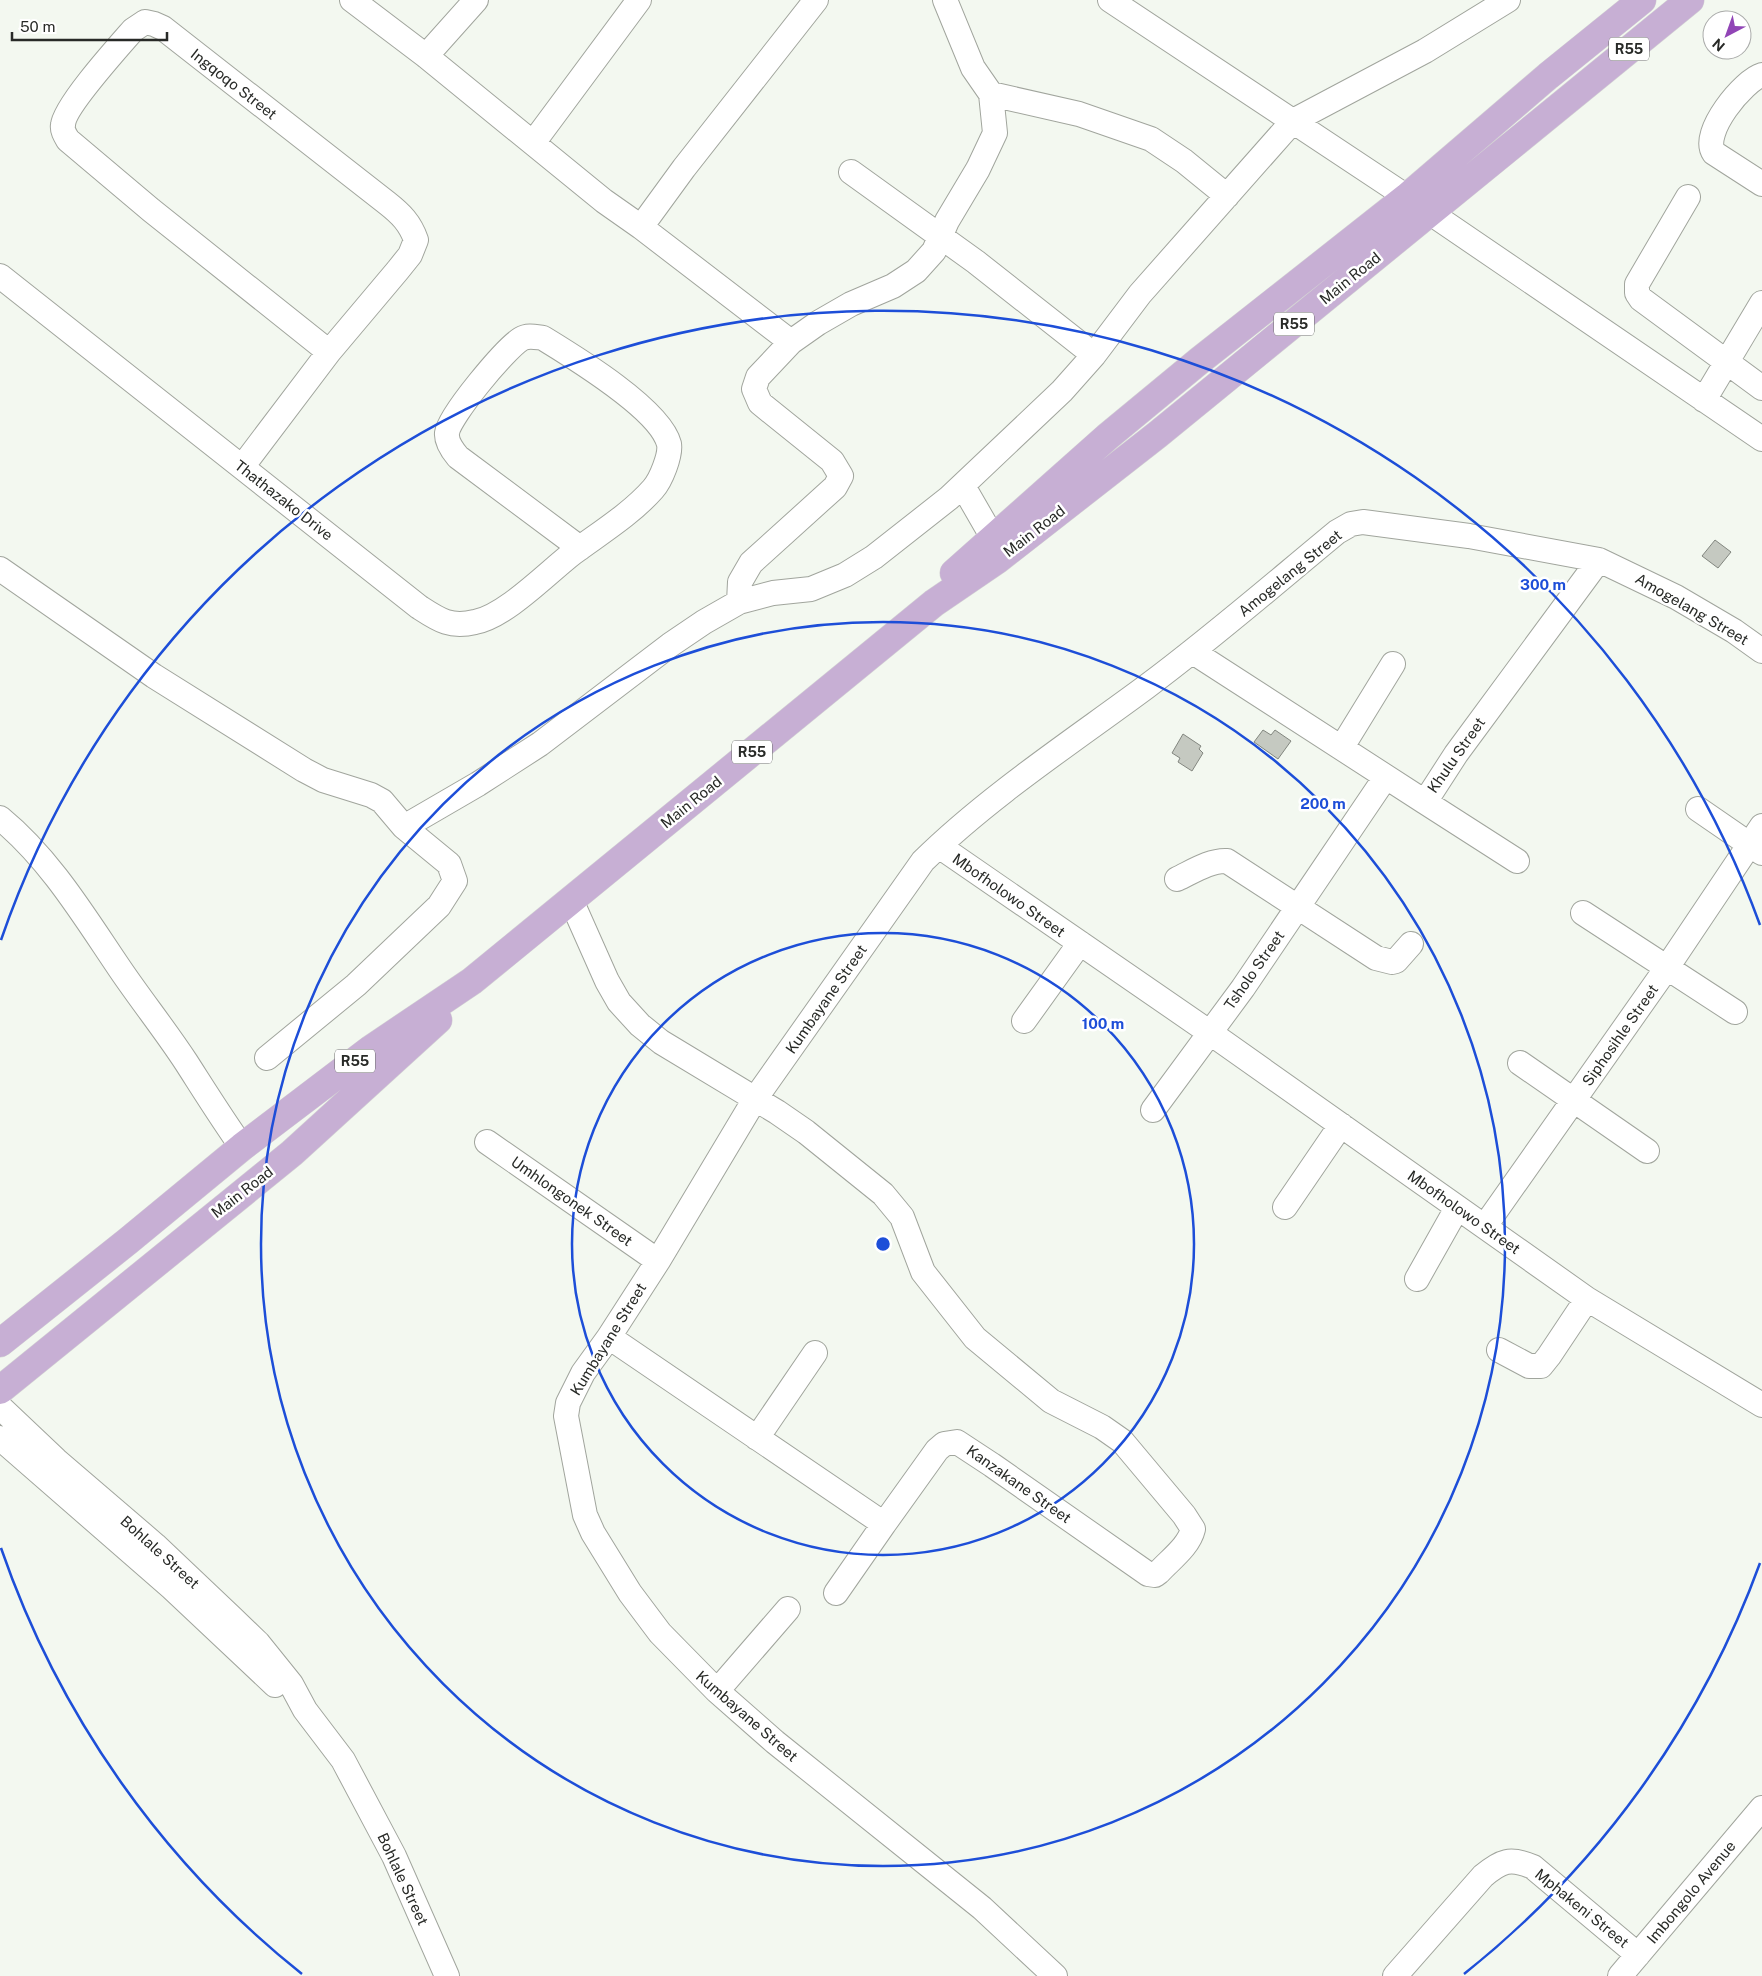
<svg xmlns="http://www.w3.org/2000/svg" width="1762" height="1976" font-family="'Public Sans',sans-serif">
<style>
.building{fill:#c5c9c1;stroke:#82867f}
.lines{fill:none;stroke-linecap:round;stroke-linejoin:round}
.minor-casing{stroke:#a1a59d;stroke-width:26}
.major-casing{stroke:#d4d4d4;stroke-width:29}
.minor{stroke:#fff;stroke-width:24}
.major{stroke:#c7afd4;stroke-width:28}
.ring{fill:none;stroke:#1d4ed8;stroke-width:2.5}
.labels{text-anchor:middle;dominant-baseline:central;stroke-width:5;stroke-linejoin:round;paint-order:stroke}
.shield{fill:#fff;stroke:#686a68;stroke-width:1}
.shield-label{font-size:14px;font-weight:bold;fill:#282a27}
.street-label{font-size:15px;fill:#282a27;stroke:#fff}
.centre{fill:#1d4ed8;stroke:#fff;stroke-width:2.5}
.ring-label{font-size:15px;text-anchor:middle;font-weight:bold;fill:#1d4ed8;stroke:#fff;stroke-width:5;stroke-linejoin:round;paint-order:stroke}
</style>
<rect width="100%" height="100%" fill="#f3f8f0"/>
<!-- building -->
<path class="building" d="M1715,540L1731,552L1718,568L1702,556Z
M1263,730L1271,735L1275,730L1291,741L1278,759L1254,742Z
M1183,734L1201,746L1199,749L1203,753L1192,771L1178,762L1180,758L1172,753Z"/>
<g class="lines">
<!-- minor casing -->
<g class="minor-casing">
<path id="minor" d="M352,0L426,56L604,201L641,227L791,342
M1110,0L1407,197L1762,439
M426,56L476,0
M1762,75C1744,80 1700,133 1714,153L1762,184
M991,94L1079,114L1151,139L1184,161L1227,196
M533,143L639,0
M851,172L976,262L1094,355
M1688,197L1637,284V293L1641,299L1762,388
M641,227L684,168L816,0
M0,276L419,607C439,620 450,628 475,622C506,616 547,573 573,553C600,533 631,514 653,489C661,480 671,455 669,444C660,409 574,357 543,338C535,337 528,335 521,339C505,349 449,416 447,433C446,442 453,451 458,457L580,548
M1704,400L1762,303
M242,467L329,352L398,270L410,255L416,240C410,223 401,214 387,203L163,28L154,24L145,22L133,30C119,46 64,107 63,125C62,130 65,135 68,140L151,210L329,352
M963,486L993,538
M0,569L154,676L304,770L323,780L371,795L382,801L404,827L449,864L455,881L439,906L356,985L267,1058
M739,602L740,582L751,563L835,487L841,476L832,461L760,403L754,389L758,377L791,342L818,323L851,304L893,286L916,271L934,251L947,221L978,169L995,133L991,94L973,68L945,0
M1193,652L1425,802L1456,754L1599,560
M1342,747L1393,664
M1425,802L1517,861
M1698,809L1762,853
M0,818C50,859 84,916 120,969C141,1000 165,1030 186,1062C204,1090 222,1119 242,1147
M404,827L478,784L540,744L670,645L704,622L739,602L773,593L811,589L845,575L874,557L949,498L1062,391L1094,355L1140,294L1293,121L1425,51L1508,0
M939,846L1209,1032L1587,1299L1762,1405
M1177,879C1192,872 1210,860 1227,861L1376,958L1392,962L1396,961L1411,944
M571,900L607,981L619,1002L640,1025L661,1042L777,1112L806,1132L883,1194L902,1217L923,1272L975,1338L1051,1401L1102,1427L1122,1441L1184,1515L1193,1529C1189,1546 1171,1559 1159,1572L1155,1575L1148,1574L992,1465L957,1442L944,1444L937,1450L884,1524L609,1337
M1583,913L1735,1012
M1024,1021L1080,943
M1520,1063L1647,1151
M1153,1110L1243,988L1385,778
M487,1142L658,1261
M1285,1207L1341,1125
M1485,1226L1666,969L1762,826
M1417,1279L1457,1208
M1499,1350L1529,1366H1541L1549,1356L1587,1299
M0,1407L56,1460L155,1545L232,1618L258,1643L291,1684L305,1710L343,1760L394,1856L447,1976
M0,1438L172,1588L275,1685
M757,1438L815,1353
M836,1593L884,1524
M717,1691L788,1609
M1055,1976L982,1908L775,1742L717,1691L660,1633L630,1593L593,1533L585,1515L566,1416L568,1403L583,1373L609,1337L658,1261L755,1099L923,861C988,797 1073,741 1146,687C1212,638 1274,584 1337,532L1351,524L1363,522L1469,536L1599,560L1676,597L1734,631L1762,651
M1395,1976L1483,1876C1501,1861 1510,1857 1533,1867L1638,1955
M1620,1976L1762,1808"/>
</g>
<!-- major casing -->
<g class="major-casing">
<path id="major" d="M954,573L1107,437L1199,361L1407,197L1548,76L1642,0
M0,1343L128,1241L242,1147L371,1049L472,981L934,603L997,560L1157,435L1690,0
M0,1390L292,1153L438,1020"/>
</g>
<!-- minor -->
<use href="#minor" class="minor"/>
<!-- major -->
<use href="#major" class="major"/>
</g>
<!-- distance rings -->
<g class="ring">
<circle cx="883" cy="1244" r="311"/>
<circle cx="883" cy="1244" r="622"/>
<path d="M1760 1563A933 933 0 0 1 1464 1974M302 1974A933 933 0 0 1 1 1548M1 940A933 933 0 0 1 1760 925"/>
</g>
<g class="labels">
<!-- shield labels -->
<g class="shield">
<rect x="1609" y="37.5" width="40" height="23" rx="4"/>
<rect x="1274" y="312.5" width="40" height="23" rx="4"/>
<rect x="732" y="740.5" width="40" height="23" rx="4"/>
<rect x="335" y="1049.5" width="40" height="23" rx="4"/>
</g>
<g class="shield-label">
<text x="1629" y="49">R55</text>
<text x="1294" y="324">R55</text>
<text x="752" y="752">R55</text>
<text x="355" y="1061">R55</text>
</g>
<!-- street labels -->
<g class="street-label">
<text transform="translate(234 84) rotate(38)">Ingqoqo Street</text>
<text transform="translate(1350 278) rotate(-39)">Main Road</text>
<text transform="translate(284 500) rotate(38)">Thathazako Drive</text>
<text transform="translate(1034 531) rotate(-38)">Main Road</text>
<text transform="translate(1290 573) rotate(-39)">Amogelang Street</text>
<text transform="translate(1692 609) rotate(30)">Amogelang Street</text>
<text transform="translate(1456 755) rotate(-55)">Khulu Street</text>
<text transform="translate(691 802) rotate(-39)">Main Road</text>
<text transform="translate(1009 895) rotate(35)">Mbofholowo Street</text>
<text transform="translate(1254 970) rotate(-55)">Tsholo Street</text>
<text transform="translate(826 999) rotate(-55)">Kumbayane Street</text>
<text transform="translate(1620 1035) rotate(-55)">Siphosihle Street</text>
<text transform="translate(242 1192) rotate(-38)">Main Road</text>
<text transform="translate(572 1201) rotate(35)">Umhlongonek Street</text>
<text transform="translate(1464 1212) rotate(35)">Mbofholowo Street</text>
<text transform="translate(608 1339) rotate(-58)">Kumbayane Street</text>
<text transform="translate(1019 1484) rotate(35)">Kanzakane Street</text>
<text transform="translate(160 1552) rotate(42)">Bohlale Street</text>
<text transform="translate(747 1716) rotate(41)">Kumbayane Street</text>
<text transform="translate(403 1879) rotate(65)">Bohlale Street</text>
<text transform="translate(1691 1892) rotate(-50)">Imbongolo Avenue</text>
<text transform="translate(1582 1908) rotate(39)">Mphakeni Street</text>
</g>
</g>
<circle cx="883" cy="1244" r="8" class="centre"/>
<g class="ring-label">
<text x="1543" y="590">300 m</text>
<text x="1323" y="809">200 m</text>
<text x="1103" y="1029">100 m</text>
</g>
<!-- north arrow -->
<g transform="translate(1727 35) rotate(221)"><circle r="24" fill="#ffffff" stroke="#a9aaa9"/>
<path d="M0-4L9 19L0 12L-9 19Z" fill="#9145b6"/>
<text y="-8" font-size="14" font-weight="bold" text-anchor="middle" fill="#282a27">N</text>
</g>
<!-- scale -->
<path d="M12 32v8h155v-8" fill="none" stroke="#282a27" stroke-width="2.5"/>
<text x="20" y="32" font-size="15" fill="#282a27" stroke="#ffffff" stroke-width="4" paint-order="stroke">50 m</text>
</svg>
